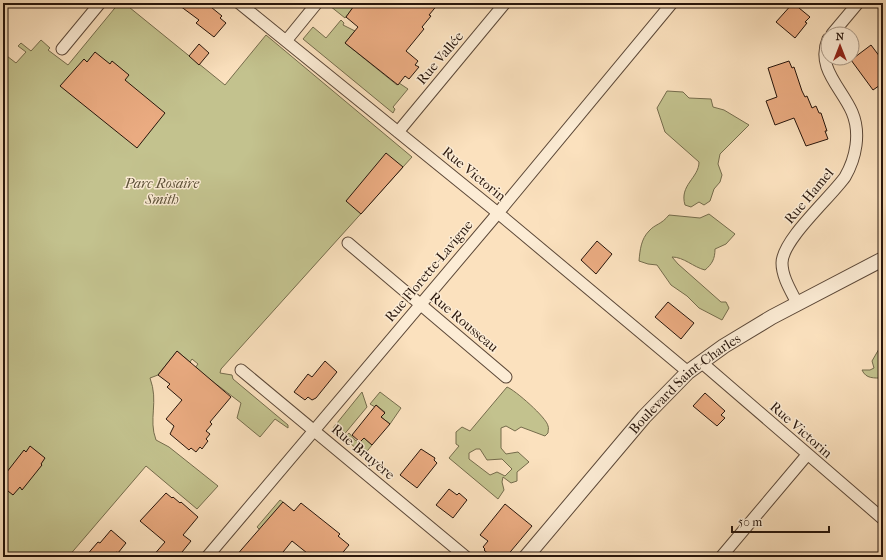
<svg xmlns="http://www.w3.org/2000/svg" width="886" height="560" font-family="'IM FELL French Canon',serif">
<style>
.green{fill:#c3c28e;stroke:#756c4c;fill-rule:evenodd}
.building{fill:#eaab81;stroke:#27150b}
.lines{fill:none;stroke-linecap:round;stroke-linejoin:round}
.minor-casing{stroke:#5c4838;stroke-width:13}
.tertiary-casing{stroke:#5c4838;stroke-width:16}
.minor{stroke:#fcecd5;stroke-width:11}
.tertiary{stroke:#fcecd5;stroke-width:14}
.labels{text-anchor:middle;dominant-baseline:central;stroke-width:3;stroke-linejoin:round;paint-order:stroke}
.street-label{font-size:14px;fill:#27150b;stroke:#fcecd5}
.park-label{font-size:14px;font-style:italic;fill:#5e5239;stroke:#fcecd5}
</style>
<rect width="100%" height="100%" fill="#fbe1be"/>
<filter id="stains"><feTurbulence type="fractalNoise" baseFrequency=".005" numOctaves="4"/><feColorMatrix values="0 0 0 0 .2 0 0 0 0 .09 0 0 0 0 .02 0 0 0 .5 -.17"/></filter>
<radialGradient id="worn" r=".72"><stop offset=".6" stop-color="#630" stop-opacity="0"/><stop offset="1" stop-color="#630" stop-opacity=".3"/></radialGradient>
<!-- green -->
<path class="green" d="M119,3H124L225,85L266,35L412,157L221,369L220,373L232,375L233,379L288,425V428L275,419L260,437L237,418L241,403L195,368L198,364L192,359L190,362L177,351L158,375L150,378C159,402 148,419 156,440L169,447L218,486L197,509L146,466L68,557H3V53L16,63L26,52L18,46L21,43L31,51L41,40L50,48L48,50L68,65Z
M332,3H357L345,18L330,6Z
M341,20L344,23L343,25L355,31L345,43L397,85L399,83L408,89L393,107L395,109L393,113L303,39L313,27L326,38Z
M667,91L683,92L689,98L711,99L713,107L724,110L749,125L720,154L718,164L722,175L720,182L714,189L710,201L704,205L699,202L691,207L685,205C679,185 699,178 699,162L665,132L657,108Z
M709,214L735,234L726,244L715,249C715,259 712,264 705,270C693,267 684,257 672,257L678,264L721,302H726L729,308L722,320L699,308L687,296L671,285L657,265L648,264L639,261C640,250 641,239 649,231C655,224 661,225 669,215L700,218Z
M883,342V378C874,378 866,379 862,370H870L874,368L872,361Z
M507,387C515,390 547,418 548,426C549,428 548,430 548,433L545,436L521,427L515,431L506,426L501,428V448L506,454L518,452L529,462L517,472V481L511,483L503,477L502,482L504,490L498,499L449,458L459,446L456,444V432L462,427L470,431ZM476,449H480L487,460L502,459L512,469L505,476L497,472L490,475L469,459V453Z
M362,392L367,407L342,437L333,428Z
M380,392L401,408L390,424L381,417L385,412L376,405L375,407L370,404Z
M349,433L356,441L358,440L360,442L364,438L372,445L364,455L344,438Z
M280,500L283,502L260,530L257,527Z"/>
<!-- building -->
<path class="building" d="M176,3H206L222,16L220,18L226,23L214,37L196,23L199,20Z
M356,3H439L429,15L431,16L422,27L424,29L406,51L418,61L415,65L419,67L409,79L405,76L398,85L345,43L358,27L346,17Z
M793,3L810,17L805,22L807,23L795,38L776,22Z
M199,44L209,53L199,65L189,56Z
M871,45L883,61V83L873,90L851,60Z
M95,52L110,64L112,61L129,75L125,80L165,113L137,148L60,86L84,59L87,62Z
M789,61L792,68L794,67L802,91L805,97L807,96L812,108L816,106L819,113H821L827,131H825L828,139L806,146L794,118L775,125L766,101L777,97L768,68Z
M386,153L403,167L361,214L346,201Z
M597,241L612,254L596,274L581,260Z
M668,302L694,323L681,339L655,317Z
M177,351L231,397L210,422L212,424L206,431L210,434L206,439L208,441L202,449L200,447L196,452L191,448L189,450L170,434L174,426L166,419L182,400L167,387L170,384L158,375Z
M325,361L337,372L316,398L312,400L308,397L305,400L294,392L308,374L312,377Z
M705,393L725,411L721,415L725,418L717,426L693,406Z
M376,405L385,413L381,417L390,424L372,445L364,438L360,442L352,435Z
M30,446L45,458L41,464L42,465L22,490L20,487L13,495L3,487V477L24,450L26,452Z
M421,449L435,458L434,460L437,463L417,488L400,475Z
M449,489L457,495L459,493L467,500L453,518L436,505Z
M166,493L172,498L173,497L180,503L181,502L198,517L183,535L191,541L178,557H152L165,542L140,521Z
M283,502L294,511L301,503L340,534L338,536L349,545L339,557H312L292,541L279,557H235Z
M505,504L532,526L506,557H492L484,550L485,549L483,547L488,541L480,535Z
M111,530L126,543L118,553L116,552L111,557H85L98,542L100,543Z"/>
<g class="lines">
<!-- minor casing -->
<g class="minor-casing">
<path id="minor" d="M239,3L498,213L688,372
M832,34L858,3
M286,41L317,3
M62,49L100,3
M398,132L505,3
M348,243L506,377
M797,303C791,291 782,277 782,263C782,240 830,198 845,177C856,158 861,133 852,112C841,87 816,68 828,39
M701,362L883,519
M241,370L466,557
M207,557L498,213L672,3
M721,557L807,455"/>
</g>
<!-- tertiary casing -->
<g class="tertiary-casing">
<g id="tertiary">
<path id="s1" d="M526,557L644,417L688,372L724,346L772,317L883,259"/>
</g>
</g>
<!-- minor -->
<use href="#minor" class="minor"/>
<!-- tertiary -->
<use href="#tertiary" class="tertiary"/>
</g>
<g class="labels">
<!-- street labels -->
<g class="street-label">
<text transform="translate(440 58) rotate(-50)">Rue Vallée</text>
<text transform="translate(474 174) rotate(39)">Rue Victorin</text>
<text transform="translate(809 196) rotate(-50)">Rue Hamel</text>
<text transform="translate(429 271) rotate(-50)">Rue Florette-Lavigne</text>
<text transform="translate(464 322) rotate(40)">Rue Rousseau</text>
<text stroke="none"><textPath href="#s1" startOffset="236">Boulevard Saint-Charles</textPath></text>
<text transform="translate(801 430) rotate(41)">Rue Victorin</text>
<text transform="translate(363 452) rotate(40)">Rue Bruyère</text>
</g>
<!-- park labels -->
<g class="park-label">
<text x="162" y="183">Parc Rosaire<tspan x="162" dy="16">Smith</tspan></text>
</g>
</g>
<!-- margin -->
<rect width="886" height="560" fill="none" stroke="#fbe1be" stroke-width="16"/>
<rect x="4" y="4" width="878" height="552" fill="none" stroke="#27150b" stroke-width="2"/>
<rect x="8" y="8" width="870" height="544" fill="none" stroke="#27150b"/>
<!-- north arrow -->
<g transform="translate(840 46)"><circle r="19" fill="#fcecd5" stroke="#a79684"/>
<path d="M0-3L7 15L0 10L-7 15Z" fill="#8f2418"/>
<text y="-6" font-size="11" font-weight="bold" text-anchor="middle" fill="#27150b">N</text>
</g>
<!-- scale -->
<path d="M732 526v6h97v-6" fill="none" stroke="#27150b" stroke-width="2"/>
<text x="738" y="526" font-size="12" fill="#27150b" stroke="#fcecd5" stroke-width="3" paint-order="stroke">50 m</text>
<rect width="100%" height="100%" filter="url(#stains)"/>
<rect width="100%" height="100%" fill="url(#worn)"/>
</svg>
